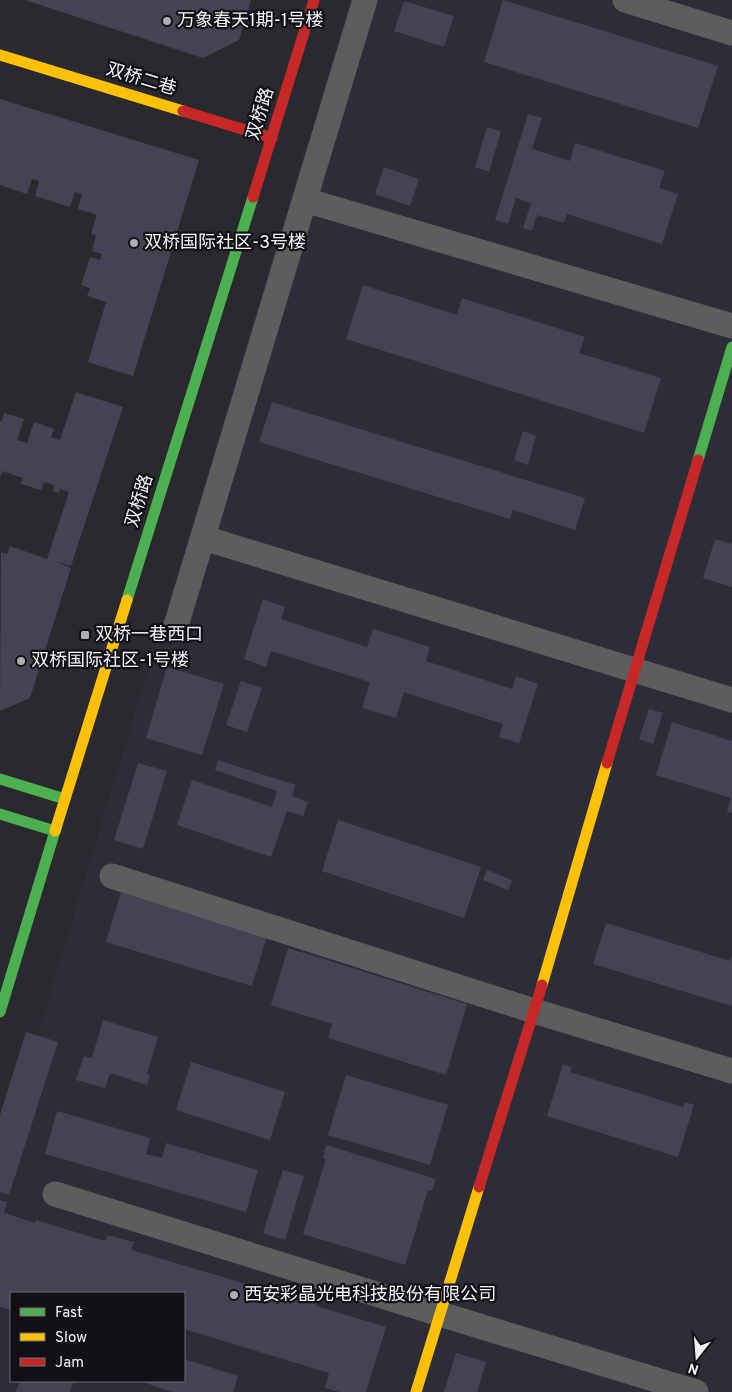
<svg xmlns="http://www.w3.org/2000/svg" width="732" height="1392" font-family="Overpass,'Noto Sans SC',sans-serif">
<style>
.built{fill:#2d2d38;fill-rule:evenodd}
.building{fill:#454353}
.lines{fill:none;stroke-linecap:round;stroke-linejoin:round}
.street{stroke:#5e5d5d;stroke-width:25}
.fast{stroke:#4caf50;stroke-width:11}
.slow{stroke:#ffc107;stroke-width:11}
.jam{stroke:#c62828;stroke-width:11}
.poi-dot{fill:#adadb2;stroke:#111115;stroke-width:2}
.labels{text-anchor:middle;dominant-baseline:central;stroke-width:4.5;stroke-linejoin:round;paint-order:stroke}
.poi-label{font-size:18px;fill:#f3f4f9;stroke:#111115;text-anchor:start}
.street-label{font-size:18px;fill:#f3f4f9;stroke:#111115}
</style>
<rect width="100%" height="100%" fill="#2a2a2e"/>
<!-- built -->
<path class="built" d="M350,0H732V1392H0V1160ZM11,1293H184V1381H11Z"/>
<!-- building -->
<path class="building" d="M25,0H251L239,40L203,58Z
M503,0L718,66L698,128L484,62Z
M404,1L454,16L444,47L394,31Z
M0,99L199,160L133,376L88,362L106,302L87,296L90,288L81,285L90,257L100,260L102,254L92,251L96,235L91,234L97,215L78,209L82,194L75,192L70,207L35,196L39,181L32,179L27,194L0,185Z
M528,114L542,118L532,149L570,161L575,143L665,171L659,188L678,194L662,244L567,214L564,223L537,215L532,231L523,228L531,203L516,198L508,224L495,220Z
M487,127L501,131L489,172L475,167Z
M384,167L419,179L410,206L375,194Z
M363,285L457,315L462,298L585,337L579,353L661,378L644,433L346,339Z
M76,392L123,407L71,566L55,561L71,568L30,698L0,711L1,552L7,554L10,546L47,559L69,492L60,489L59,493L53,491L54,485L44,482L41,490L21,484L23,478L2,471L0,477V421H2L4,413L24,419L17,440L27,443L34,422L54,429L51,437L60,440Z
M272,402L585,498L575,530L513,510L510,519L259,442Z
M523,431L536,436L528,465L514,460Z
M715,539L732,544V587L703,578Z
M263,599L285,607L281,619L367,647L373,629L430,647L426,661L512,689L516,676L538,684L519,743L499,737L503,724L404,692L396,718L362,708L370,682L271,651L266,667L244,659Z
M167,667L224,684L202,755L146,738Z
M241,681L262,688L247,732L226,725Z
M649,709L663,713L653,744L639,739Z
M672,722L732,741V813L727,811L731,798L656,775Z
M218,760L295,785L292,796L308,802L303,816L287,811L271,857L177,825L192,780L272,807L277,791L215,770Z
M138,763L167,771L143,849L114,840Z
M338,820L481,867L464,918L322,871Z
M487,870L512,880L508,890L483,880Z
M121,892L267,936L252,986L106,942Z
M606,923L730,961L732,955V1006L593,964Z
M288,948L467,1004L446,1075L328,1038L332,1024L271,1005Z
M103,1020L158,1037L147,1074L150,1075L147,1085L110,1073L105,1088L76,1080L84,1056L92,1058Z
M26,1032L58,1042L9,1195L0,1192V1115Z
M191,1062L285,1092L270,1140L176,1110Z
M563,1064L572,1067L570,1072L683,1107L685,1102L694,1105L678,1157L547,1116Z
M346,1075L448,1105L430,1165L328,1135Z
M57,1111L150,1138L146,1154L162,1158L166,1143L258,1170L246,1212L45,1154Z
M326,1145L436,1179L432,1191L428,1190L405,1265L303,1234L326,1159L323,1158Z
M283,1170L304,1176L285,1240L263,1233Z
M0,1200L7,1202L4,1213L35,1223L36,1220L105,1241L107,1235L134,1242L131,1250L291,1297L293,1290L318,1298L316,1306L386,1327L366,1392H340L325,1388L329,1373L184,1329V1293H11V1310L0,1307Z
M456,1353L486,1362L477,1392H444Z
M184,1359L238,1376L233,1392H172L140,1381H184Z
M20,1381H74L70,1392H16Z"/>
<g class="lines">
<!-- street -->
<path class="street" d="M625,0L732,33
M305,200L732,326
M204,538L732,700
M175,629L365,0
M112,876L534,1011L732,1071
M55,1194L440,1314L696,1392"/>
<!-- fast -->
<path class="fast" d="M698,460L732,347
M127,600L253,197
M0,779L65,799
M0,814L55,831
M0,1012L55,831"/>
<!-- slow -->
<path class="slow" d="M0,55L183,111
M55,831L127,600
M542,985L607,763
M416,1392L479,1187"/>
<!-- jam -->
<path class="jam" d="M183,111L272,138
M253,197L314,0
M607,763L698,460
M479,1187L542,985"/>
</g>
<!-- markers -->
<g class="poi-dot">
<circle cx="167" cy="21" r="5"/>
<circle cx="134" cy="243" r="5"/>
<rect x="80" y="630" width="10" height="10" rx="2.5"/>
<circle cx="21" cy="661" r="5"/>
<circle cx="234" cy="1295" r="5"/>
</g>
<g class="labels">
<!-- poi labels -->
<g class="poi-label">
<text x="177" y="21">万象春天1期-1号楼</text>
<text x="144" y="243">双桥国际社区-3号楼</text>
<text x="95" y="635">双桥一巷西口</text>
<text x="31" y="661">双桥国际社区-1号楼</text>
<text x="244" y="1295">西安彩晶光电科技股份有限公司</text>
</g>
<!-- street labels -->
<g class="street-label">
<text transform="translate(141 80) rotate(17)">双桥二巷</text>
<text transform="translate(261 114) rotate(-73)">双桥路</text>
<text transform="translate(140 501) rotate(-73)">双桥路</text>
</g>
</g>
<!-- legend -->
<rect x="10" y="1292" width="175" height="90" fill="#111115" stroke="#6b6c70"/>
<rect x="20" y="1308" width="25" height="8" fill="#4caf50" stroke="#6b6c70"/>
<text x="55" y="1317" font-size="15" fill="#f3f4f9">Fast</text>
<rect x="20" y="1333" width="25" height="8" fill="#ffc107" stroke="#6b6c70"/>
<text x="55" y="1342" font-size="15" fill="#f3f4f9">Slow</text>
<rect x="20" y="1358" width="25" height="8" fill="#c62828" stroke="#6b6c70"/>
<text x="55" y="1367" font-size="15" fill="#f3f4f9">Jam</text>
<!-- north arrow -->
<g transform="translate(697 1357) rotate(197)" stroke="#111115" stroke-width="4" paint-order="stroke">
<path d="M0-4L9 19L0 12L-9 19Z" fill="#f3f4f9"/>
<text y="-8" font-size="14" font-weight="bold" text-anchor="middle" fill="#f3f4f9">N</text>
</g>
</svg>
